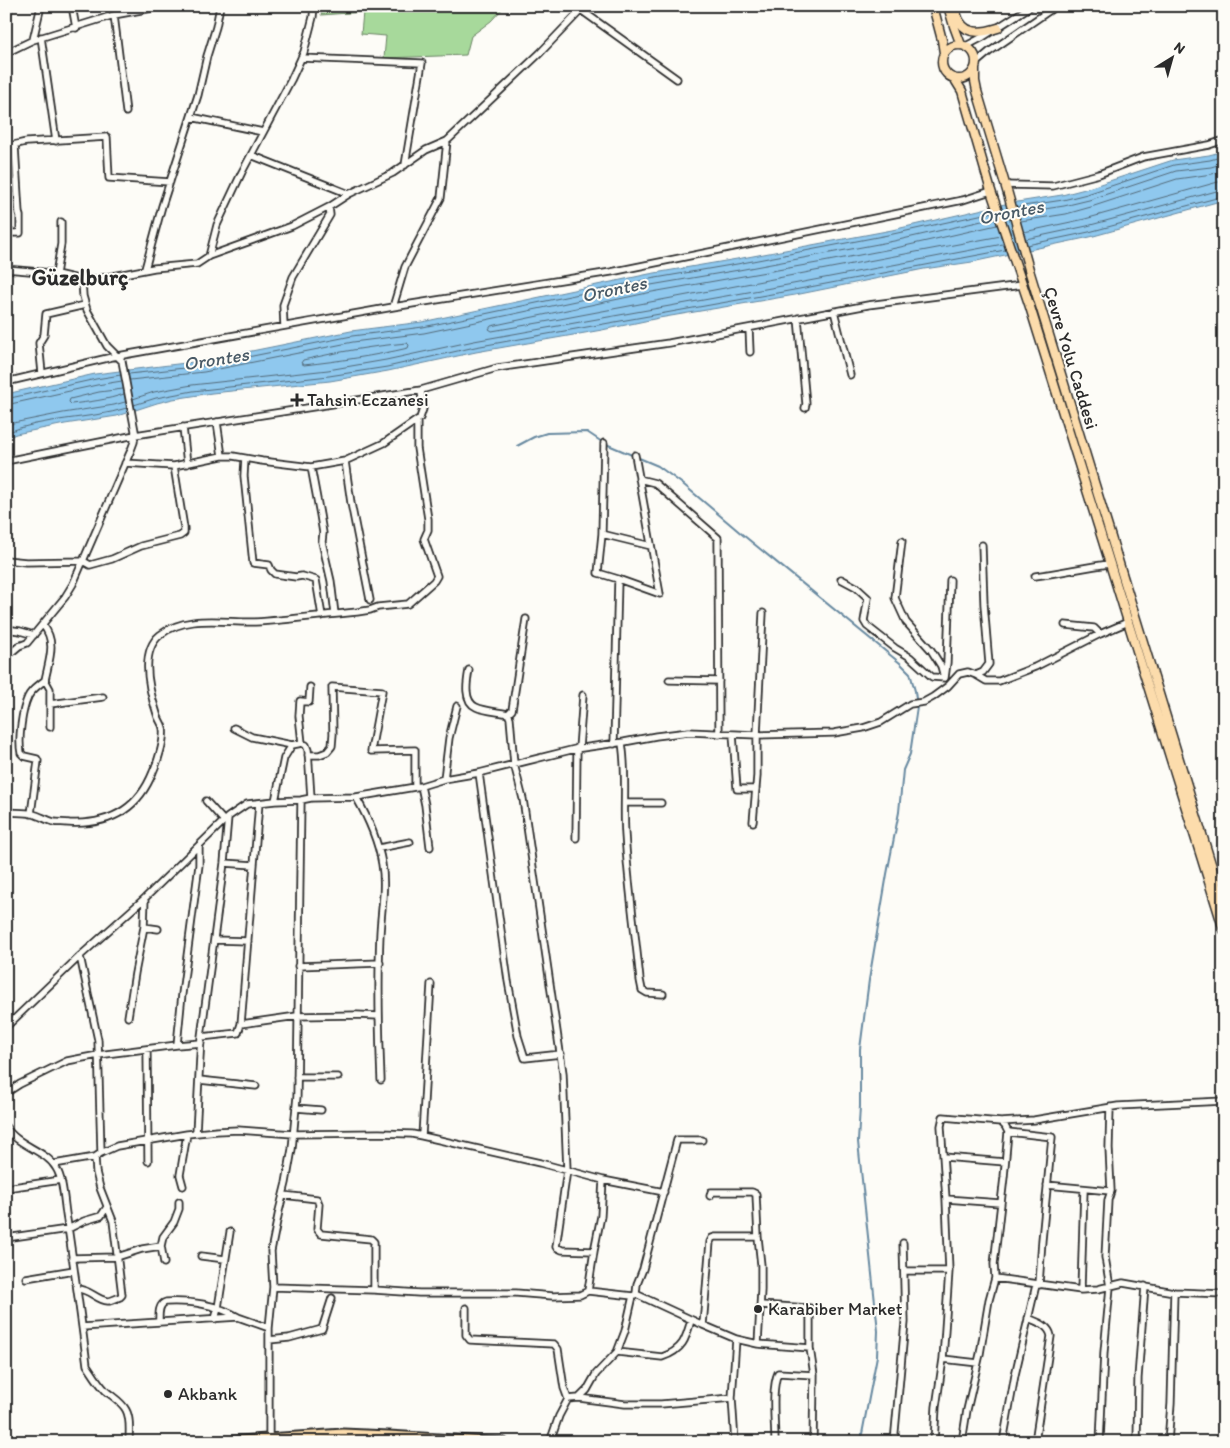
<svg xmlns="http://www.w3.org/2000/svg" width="1230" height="1448" font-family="Itim,sans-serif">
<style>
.green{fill:#a7d99b;stroke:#698263}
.water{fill:#8fc8ee;stroke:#6789a0}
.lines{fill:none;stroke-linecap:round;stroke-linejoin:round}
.shore{stroke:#536a79;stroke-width:1}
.stream{stroke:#6789a0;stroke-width:2}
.minor-casing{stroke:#2b2b2b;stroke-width:9}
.major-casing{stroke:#2b2b2b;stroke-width:11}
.highway-casing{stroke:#2b2b2b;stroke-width:11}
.minor{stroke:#fdfcf7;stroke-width:5.5}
.major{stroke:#fcdcac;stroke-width:7}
.highway{stroke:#fcdcac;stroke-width:8}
.poi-dot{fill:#2b2b2b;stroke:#fdfcf7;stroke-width:2}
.labels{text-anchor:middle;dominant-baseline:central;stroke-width:4;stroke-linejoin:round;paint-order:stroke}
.street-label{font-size:18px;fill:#2b2b2b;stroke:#fdfcf7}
.poi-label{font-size:18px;fill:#2b2b2b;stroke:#fdfcf7;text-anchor:start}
.water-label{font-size:19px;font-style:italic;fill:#495a66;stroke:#fdfcf7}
.district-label{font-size:22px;font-weight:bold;fill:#2b2b2b;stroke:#fdfcf7}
</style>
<rect width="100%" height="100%" fill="#fdfcf7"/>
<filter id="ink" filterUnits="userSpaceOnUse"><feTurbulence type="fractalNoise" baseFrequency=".02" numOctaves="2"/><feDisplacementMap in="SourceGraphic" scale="10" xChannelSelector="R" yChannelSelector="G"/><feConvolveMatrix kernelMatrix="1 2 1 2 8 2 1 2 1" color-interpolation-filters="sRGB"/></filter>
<g filter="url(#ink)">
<!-- green -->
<path class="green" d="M323,6H505L491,21L471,36L466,55L384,58L386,36L361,34L363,12L321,15Z"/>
<!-- water -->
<path class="water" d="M1224,151V200L1090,237L972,262L924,269L795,295L659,318L602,330L476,352L388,371L330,381L212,393L173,399L157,403L117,416L65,424L16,434L6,438V394L95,374L202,361L351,331L422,322L649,274L737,259L892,230L1005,204L1062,195L1085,189L1173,160L1209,155Z"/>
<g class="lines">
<!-- shore -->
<path class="shore" d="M1017,207L1063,200L1087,194L1174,165L1210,160L1224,156
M1019,213L1064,206L1089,200L1176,171L1211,167L1224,163
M1021,221L1066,214L1091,207L1177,179L1212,174L1224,171
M997,225L896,248L823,262L652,292L491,326L489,329L492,331L544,322L1001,236
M1024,232L1085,219L1218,182H1224
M1026,239L1087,226L1224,189
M1027,245L1089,232L1224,196
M407,343L409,345L408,348C374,356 339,361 304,365L301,363L303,360C338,352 372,346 407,343Z
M129,374L203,366L352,336L423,327L650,279L737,264L893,234L993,212
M130,380L204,372L353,342L424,333L651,285L739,270L894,241L995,218
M123,389L99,392L70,399L69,402L71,404C89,402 107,400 124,394
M6,399L96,379L121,375
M133,399L154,392L192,385L328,370L386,360L474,341L793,284L1003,244
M6,405L97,385L122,381
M134,405L156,398L193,391L329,376L387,367L475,347L794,290L1005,250
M6,426L13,423L63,413L114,405L125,402
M6,433C43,417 88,420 127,408"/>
<!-- stream -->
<path class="stream" d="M606,444L658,466L684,485L743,535L900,663L910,673L915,691L917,707L910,754L903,770L899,812L887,874L869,980L860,1049V1106L858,1142L878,1331L877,1356L862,1434L863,1442
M517,446L534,437L547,433L587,432L602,442"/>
<!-- minor casing -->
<g class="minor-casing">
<path id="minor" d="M72,6L76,28
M581,10L677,79
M114,15L126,112
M6,25L9,6
M41,37L56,141
M33,40L41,6
M966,46L983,37L1031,6
M6,53L33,40L114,15L163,6
M301,58L422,63L405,165
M976,63L989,52L1056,6
M191,117L263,132
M6,145C16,146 18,143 27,142L107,137L109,178L170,182
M251,155L349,194
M1005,185L1053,186L1099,174L1143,157L1209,145L1224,140
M6,233H20V216L19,213L15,146
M209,256L292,226L329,207L349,194L393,173L426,150L447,141L540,53L585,6
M6,269L52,273L82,280L97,279L154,268L197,264L209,256L217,225L242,172L291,80L304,52L313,17L314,6
M145,269L162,206L198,95L207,56L216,27L220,6
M56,274L61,244V222
M393,307L611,272L963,200L991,191
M834,311L850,375
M798,318L806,404L805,408
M284,326L283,305L293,277L330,215L329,207
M749,328L750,352
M42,373L39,343L44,335L46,314L85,305
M6,382L112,357L393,307L405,267L441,198L447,141
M421,390L497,368L669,343L868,305L1022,285
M217,422L222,456
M183,427L187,464
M604,443L602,534L651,546
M245,458L244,476L253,563L269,565L271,570L275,574L296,577L302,576L316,580L322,616
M6,461L135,435L421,390L423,409L420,418L384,443L345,461L351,503L370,600
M125,463L174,466L222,456H233L262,461L311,467L345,461
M311,467L320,515L323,533L322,542L331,581L335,614
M639,479L655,483L718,538L719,734
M602,534L598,573L618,579
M902,541L895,598L906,622L931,650L941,666L944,677
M6,560L26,562L83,561L90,565L112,559L141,546L180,536L184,533V528L174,466
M1035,576C1060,573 1084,567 1109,564
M841,579L856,587L868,598L864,621L867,626L895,648L910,657L932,677L945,678L947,663L950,580
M1065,625L1094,628L1100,634
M6,629L20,631L34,635
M6,657L19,646L27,643L65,597L73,584L131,450L134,442L135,431L122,361L107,346L87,310L83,296L82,280
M469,670C467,681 463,701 476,707C484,711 500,712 508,714L510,718L514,764L523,799L529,840L563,1073L567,1170L556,1247L562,1250L594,1251
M976,675L983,672L989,664L984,604L982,545
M45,680L50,689V727
M669,680L719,681
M50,704L103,697
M508,714L512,710L526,619
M234,728L252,737L292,745L302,743L306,745L308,750L311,798
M733,734L737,789H756
M302,743L299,716L300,701L309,702L310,687
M622,743C627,773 623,804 625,834C628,883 635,931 640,980L642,990L647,993L663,994
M614,744L618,579L660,594L635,455
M579,748L583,695
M308,755H319L327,752L332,746L333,734L332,687L382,691L371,751L415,750V787
M479,773L508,981L518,1036L525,1058L561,1054
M444,779L449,738L457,706
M421,786L425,805L430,847
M356,797L421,786L444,779L479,773L575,749L624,742L656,736L689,732L757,735L834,733L863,728L881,722L910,704L924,702L933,697L948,686L959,674L968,672L976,675L986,681H999L1035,667L1100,634L1128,622
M206,801L224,821
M275,801L284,758L292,745
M259,803L241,1024L297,1016L357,1015L378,1016
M625,803H661
M6,812C15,813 24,812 33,814C40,816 47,820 54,822C59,823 64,822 69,823C108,825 138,810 153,772C158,761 165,740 163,728C162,723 158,719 157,714C150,693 139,652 160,635C186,614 224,623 255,622C289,620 323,615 357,612L370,610L378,607L408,604L434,581L437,576L424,539L428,530V519L417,448V420
M31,814L38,761L37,759L24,756L21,753C18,739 22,710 28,697C31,690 39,685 45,680C49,660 57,642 43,625
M753,822L757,776V735L763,613
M576,838L577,748
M379,848L410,842
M224,863L254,865
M144,927L158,929
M214,940L248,941
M80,956L98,1040L101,1153
M298,966L380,963
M128,1017L135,973L144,927L145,898
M6,1027L80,956L145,898L228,817L247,804L275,801L301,800L311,798L356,797C368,818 378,840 382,864C386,887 381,911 380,934C378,982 379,1031 381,1080
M201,1037L224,863L228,817
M177,1045L201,1043
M147,1049L148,1161
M297,1077H338
M199,1080L256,1086
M6,1093L20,1084L67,1061L98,1055L177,1045L182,994L199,865V846
M1110,1107L1109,1148L1111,1191
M296,1108L321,1110
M1001,1122L1034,1120L1118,1106L1224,1101
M6,1127C17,1146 46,1150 56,1168C64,1180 64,1205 67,1220C74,1268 81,1317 87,1365C93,1374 98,1383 106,1391C113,1397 122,1402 126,1410C131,1419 129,1432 129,1442
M1008,1132L1052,1137L1042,1240L1039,1285
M196,1133L201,1037L238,1033L241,1024
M422,1136L540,1163L603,1180
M702,1140H677L643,1269L637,1284L636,1294L703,1325
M944,1157L1005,1162
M54,1164L95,1157L101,1153L117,1146L187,1134L217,1131L238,1130L293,1134L379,1133L412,1134L422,1136L431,984
M1047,1185L1111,1191L1108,1200L1105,1257L1110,1287L1104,1352L1100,1442
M183,1186L180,1175L187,1134
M6,1188L61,1180
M283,1195L317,1199L319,1204L317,1229L321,1234L371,1239L374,1242V1290
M710,1196L711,1192H752L756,1194L758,1237L761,1265V1290L758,1344L736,1339L703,1325L710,1242L712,1238L715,1237H758
M946,1199L1000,1203
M6,1238L68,1229L84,1221L101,1216L107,1207
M201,1256L225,1259
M72,1258L117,1257L142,1249L161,1246
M164,1263L161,1246L163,1237L174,1222L179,1209V1202
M905,1271H949
M26,1278L74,1270
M995,1278L1081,1290L1098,1289L1123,1283L1174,1292L1171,1404L1168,1442
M273,1287L374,1290L419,1293H516L553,1296L580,1295L588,1291L594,1251L601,1216L603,1180L664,1192
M77,1289C90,1289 96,1300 108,1301C112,1301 117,1298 120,1297L122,1295L113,1221L100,1188L96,1172L95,1157
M1081,1290L1084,1190
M588,1291L633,1296L636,1294
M1174,1292L1224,1294
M760,1305L810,1308V1348L814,1375L813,1442
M466,1308V1335L470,1340L554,1344L558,1349L564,1388L568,1399
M1028,1318C1037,1322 1049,1325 1051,1336L1035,1442
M215,1319L218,1308L230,1232
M159,1322C159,1315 158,1304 166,1302C192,1301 215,1304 238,1317
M82,1327L238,1317L269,1328L273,1287L271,1251L279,1211L286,1183L292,1149L297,1096L301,800
M269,1328V1438
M269,1340L289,1338L322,1329L332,1298
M758,1344L810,1348
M617,1352L625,1331L633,1296
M943,1359L978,1363
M579,1398L625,1404H661L732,1398
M337,1434V1442
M550,1442L559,1416L568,1399L579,1398L587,1390L596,1374L617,1352L662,1357C683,1350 686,1339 691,1320
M735,1442L732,1398L736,1339
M775,1442C775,1424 771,1388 778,1373L814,1375
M894,1442L905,1322L903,1243
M934,1442L936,1407L943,1359L949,1271L946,1199L941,1126L943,1117L1001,1122L1005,1126L1008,1132L1004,1177L994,1264L995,1278L989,1300L980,1354L967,1410L962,1442
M1003,1442L1015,1375L1036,1285
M1137,1442L1138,1378L1145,1286"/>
</g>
<!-- major casing -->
<g class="major-casing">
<path id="major" d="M209,1442L343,1433L389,1435L504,1442"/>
</g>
<!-- highway casing -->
<g class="highway-casing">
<path id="highway" d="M933,6L942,40L944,53
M948,6L954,26L961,45
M954,6C956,11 957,18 960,22C968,36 985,32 998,28
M942 62a17 17 0 1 1 34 0a17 17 0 1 1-34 0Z
M975,68V81L977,91L1008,194L1030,273L1224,906
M954,78L962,91L964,98L991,191L1030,307L1224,930"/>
</g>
<!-- minor -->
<use href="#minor" class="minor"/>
<!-- major -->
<use href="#major" class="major"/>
<!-- highway -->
<use href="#highway" class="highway"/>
</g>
</g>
<!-- markers -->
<g class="poi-dot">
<path d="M294.5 392.5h5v5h5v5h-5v5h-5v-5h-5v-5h5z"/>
<circle cx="758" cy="1309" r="5"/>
<circle cx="168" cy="1394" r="5"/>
</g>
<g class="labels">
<!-- street labels -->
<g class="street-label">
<text transform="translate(1071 358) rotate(73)">Çevre Yolu Caddesi</text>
</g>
<!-- poi labels -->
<g class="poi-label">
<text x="307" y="400">Tahsin Eczanesi</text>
<text x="768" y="1309">Karabiber Market</text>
<text x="178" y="1394">Akbank</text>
</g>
<!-- water labels -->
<g class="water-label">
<text transform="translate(1011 212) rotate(-11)">Orontes</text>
<text transform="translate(614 289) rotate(-12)">Orontes</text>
<text transform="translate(216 359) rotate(-9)">Orontes</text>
</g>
<!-- district labels -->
<g class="district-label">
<text x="80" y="277">Güzelburç</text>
</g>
</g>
<!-- margin -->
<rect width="1230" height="1448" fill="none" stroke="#fdfcf7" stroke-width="25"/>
<rect x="12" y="12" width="1205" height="1423" fill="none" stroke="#2b2b2b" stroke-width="2" filter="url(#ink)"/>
<!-- north arrow -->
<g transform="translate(1172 58) rotate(37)" stroke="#fdfcf7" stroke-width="4" paint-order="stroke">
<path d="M0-4L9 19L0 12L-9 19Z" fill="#2b2b2b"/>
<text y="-8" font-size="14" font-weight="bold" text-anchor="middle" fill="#2b2b2b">N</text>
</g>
</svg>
